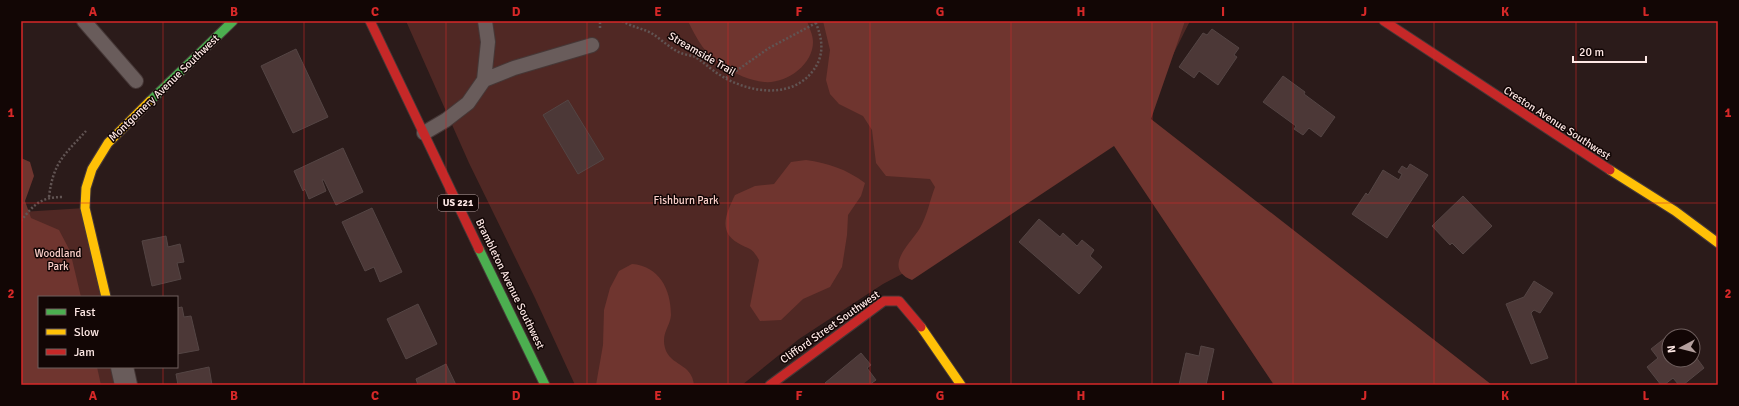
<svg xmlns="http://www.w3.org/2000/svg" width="1739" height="406" font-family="Signika,sans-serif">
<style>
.green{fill:#502824}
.forest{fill:#6f352f}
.building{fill:#4c3837;stroke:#544544}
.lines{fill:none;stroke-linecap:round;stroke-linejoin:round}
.lane-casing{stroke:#463837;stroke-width:16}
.street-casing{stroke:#463837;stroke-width:24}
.fast-casing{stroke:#463837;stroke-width:11}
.slow-casing{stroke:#463837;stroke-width:11}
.jam-casing{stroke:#463837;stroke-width:11}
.path{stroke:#615453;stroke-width:2.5;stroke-dasharray:2 2;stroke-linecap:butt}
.lane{stroke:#695c5b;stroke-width:14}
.street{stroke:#695c5b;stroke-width:22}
.fast{stroke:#4caf50;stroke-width:9}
.slow{stroke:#ffc107;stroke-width:9}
.jam{stroke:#c62828;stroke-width:9}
.grid{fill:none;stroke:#d62828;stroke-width:1;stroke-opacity:0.55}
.labels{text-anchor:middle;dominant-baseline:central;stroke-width:3;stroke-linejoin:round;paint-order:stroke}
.shield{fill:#120605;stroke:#b7a4a2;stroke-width:1}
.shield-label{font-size:10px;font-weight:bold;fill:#fee8e5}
.street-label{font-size:11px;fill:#fee8e5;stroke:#120605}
.park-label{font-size:11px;fill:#facfc9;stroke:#120605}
.neatline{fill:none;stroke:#d62828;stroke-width:1.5}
.grid-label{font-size:13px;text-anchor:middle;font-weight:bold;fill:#d62828}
</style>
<rect width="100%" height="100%" fill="#2b1b1a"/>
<!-- green -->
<path class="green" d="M406,21H1190L1143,114L919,265L883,284L799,339L742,385H575L535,298L469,163Z
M85,208L103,297H39V367H118L121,385H21V212Z"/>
<!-- forest -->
<path class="forest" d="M688,21H807C809,27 813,35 813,42C813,65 786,84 764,82C751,81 734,73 723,67C707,57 696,38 688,21Z
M823,21H1185L1151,119L1492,385H1274L1114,146L912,280C882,268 910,244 920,228C927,216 930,200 935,187L930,179L886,176L876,163L872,130L863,116L839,104L830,94L826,80L830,50Z
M21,158L30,162L34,176L25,201L31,218L59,230L70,251L81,297H39V367H97L101,385H21Z
M806,160C828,163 846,169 865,183L861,196L848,215L847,235L842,267L830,287L803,299L781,320L760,321L750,306L759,260C751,246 751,251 738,243C717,231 727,212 735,195L755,186L774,184L791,162Z
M632,264C659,266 671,289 671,315C670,327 661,333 665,348C670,366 692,363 694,385H596L603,345L604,310L610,288L619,271Z"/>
<!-- building -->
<path class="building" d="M1212,29L1239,48L1234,55L1237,57L1218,85L1199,71L1194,78L1179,67L1203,33L1207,35Z
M296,49L328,117L293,133L261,66Z
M1283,76L1305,92L1304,94L1335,117L1321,137L1309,128L1303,135L1294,129L1296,126L1263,102Z
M568,100L604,159L578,174L543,115Z
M343,148L363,192L336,205L324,180H322L326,191L309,199L305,189L303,191L294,171Z
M1410,164L1428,175L1387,238L1352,214L1366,193L1368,195L1383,170L1399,180L1402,174L1398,172L1402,166L1407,169Z
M1463,196L1492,226L1463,254L1452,243L1450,245L1432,226Z
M372,208L402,272L380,282L374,267L365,271L342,222Z
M1039,219L1060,237L1063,233L1077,246L1082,240L1094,250L1090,256L1102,267L1079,294L1019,242Z
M166,236L168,247L180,244L184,262L177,263L181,279L152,286L142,241Z
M1534,281L1553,293L1540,313L1534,310L1531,313L1548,358L1531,364L1506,304L1524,297Z
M418,304L437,344L406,359L387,319Z
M182,307L184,317L191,316L199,350L177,354V308Z
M1675,330L1680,336H1669V360H1693V353L1704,368L1683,385H1679L1673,378L1664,385H1661L1647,367L1658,358L1651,349Z
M1201,346L1214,349L1206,385H1179L1186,353L1199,356Z
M861,353L871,365L867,368L876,380L869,385H827L825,383Z
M446,364L456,385H418L416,379Z
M209,367L212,385H178L176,374Z"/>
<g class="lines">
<!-- lane casing -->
<g class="lane-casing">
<path id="lane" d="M84,21L136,81
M484,80L488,42L485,21
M424,133L446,120L468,103L484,80L514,68L592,45"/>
</g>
<!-- street casing -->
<g class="street-casing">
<path id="street" d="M122,367L126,385"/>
</g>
<!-- fast casing -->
<g class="fast-casing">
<path id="fast" d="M150,101L233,21
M479,249L545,385"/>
</g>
<!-- slow casing -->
<g class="slow-casing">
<path id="slow" d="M1610,170L1675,211L1718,243
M106,297L85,208L86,188L92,169L108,143L150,101
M921,327L961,385"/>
</g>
<!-- jam casing -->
<g class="jam-casing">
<path id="jam" d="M370,21L479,249
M1384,21L1610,170
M770,385L884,301H899L921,327"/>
</g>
<!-- path -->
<path class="path" d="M622,21C631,26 639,28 647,31C659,36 668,48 681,53C685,55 691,55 695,57C704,62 711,70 720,75C746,92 790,100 812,72C825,56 823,39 815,21
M600,28V21
M726,78L769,48L816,23
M49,197C53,163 64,155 86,131
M21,221C34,204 41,197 63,197"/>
<!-- lane -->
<use href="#lane" class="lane"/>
<!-- street -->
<use href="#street" class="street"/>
<!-- fast -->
<use href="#fast" class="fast"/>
<!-- slow -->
<use href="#slow" class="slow"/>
<!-- jam -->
<use href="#jam" class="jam"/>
</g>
<!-- grid -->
<path class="grid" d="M163,21V297M304,21V385M446,21V385M587,21V385M728,21V385M870,21V385M1011,21V385M1152,21V385M1293,21V385M1434,21V385M1576,21V385M21,203H1718M163,367V385"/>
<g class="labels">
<!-- shield labels -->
<rect class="shield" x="438" y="195" width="40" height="16" rx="3"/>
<g class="shield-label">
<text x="458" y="203">US 221</text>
</g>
<!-- street labels -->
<g class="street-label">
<text transform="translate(702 54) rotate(30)">Streamside Trail</text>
<text transform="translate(164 88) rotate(-44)">Montgomery Avenue Southwest</text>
<text transform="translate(1557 123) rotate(33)">Creston Avenue Southwest</text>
<text transform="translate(510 284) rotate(64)">Brambleton Avenue Southwest</text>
<text transform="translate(830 327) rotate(-35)">Clifford Street Southwest</text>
</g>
<!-- park labels -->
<g class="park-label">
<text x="686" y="200">Fishburn Park</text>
<text x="58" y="253">Woodland<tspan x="58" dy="13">Park</tspan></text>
</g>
</g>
<!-- border -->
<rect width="1739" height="406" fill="none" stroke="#120605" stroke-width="44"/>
<!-- legend -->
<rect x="38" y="296" width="140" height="72" fill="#120605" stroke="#70605f"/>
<rect x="46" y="309" width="20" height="6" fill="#4caf50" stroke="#70605f"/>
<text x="74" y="316" font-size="12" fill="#fee8e5">Fast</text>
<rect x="46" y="329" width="20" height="6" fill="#ffc107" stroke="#70605f"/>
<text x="74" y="336" font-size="12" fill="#fee8e5">Slow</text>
<rect x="46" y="349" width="20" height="6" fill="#c62828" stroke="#70605f"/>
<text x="74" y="356" font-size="12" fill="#fee8e5">Jam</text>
<!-- north arrow -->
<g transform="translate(1681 348) rotate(263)"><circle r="19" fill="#120605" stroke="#70605f"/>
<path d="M0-3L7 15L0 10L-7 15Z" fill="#b4a09e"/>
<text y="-6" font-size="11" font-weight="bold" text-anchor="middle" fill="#fee8e5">N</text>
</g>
<!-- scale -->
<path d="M1573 56v6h73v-6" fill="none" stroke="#fee8e5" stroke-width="2"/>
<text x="1579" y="56" font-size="12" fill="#fee8e5" stroke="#120605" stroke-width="3" paint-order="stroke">20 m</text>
<rect x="22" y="22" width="1695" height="362" class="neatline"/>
<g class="grid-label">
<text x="93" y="16">A</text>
<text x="234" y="16">B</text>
<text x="375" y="16">C</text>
<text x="516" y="16">D</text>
<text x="658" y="16">E</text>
<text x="799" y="16">F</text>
<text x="940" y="16">G</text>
<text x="1081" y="16">H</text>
<text x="1223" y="16">I</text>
<text x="1364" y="16">J</text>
<text x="1505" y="16">K</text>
<text x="1646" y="16">L</text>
<text x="11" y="117">1</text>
<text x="1728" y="117">1</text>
<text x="11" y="298">2</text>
<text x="1728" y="298">2</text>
<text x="93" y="400">A</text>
<text x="234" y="400">B</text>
<text x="375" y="400">C</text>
<text x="516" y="400">D</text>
<text x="658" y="400">E</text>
<text x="799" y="400">F</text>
<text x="940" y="400">G</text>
<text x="1081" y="400">H</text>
<text x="1223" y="400">I</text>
<text x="1364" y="400">J</text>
<text x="1505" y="400">K</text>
<text x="1646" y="400">L</text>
</g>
</svg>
